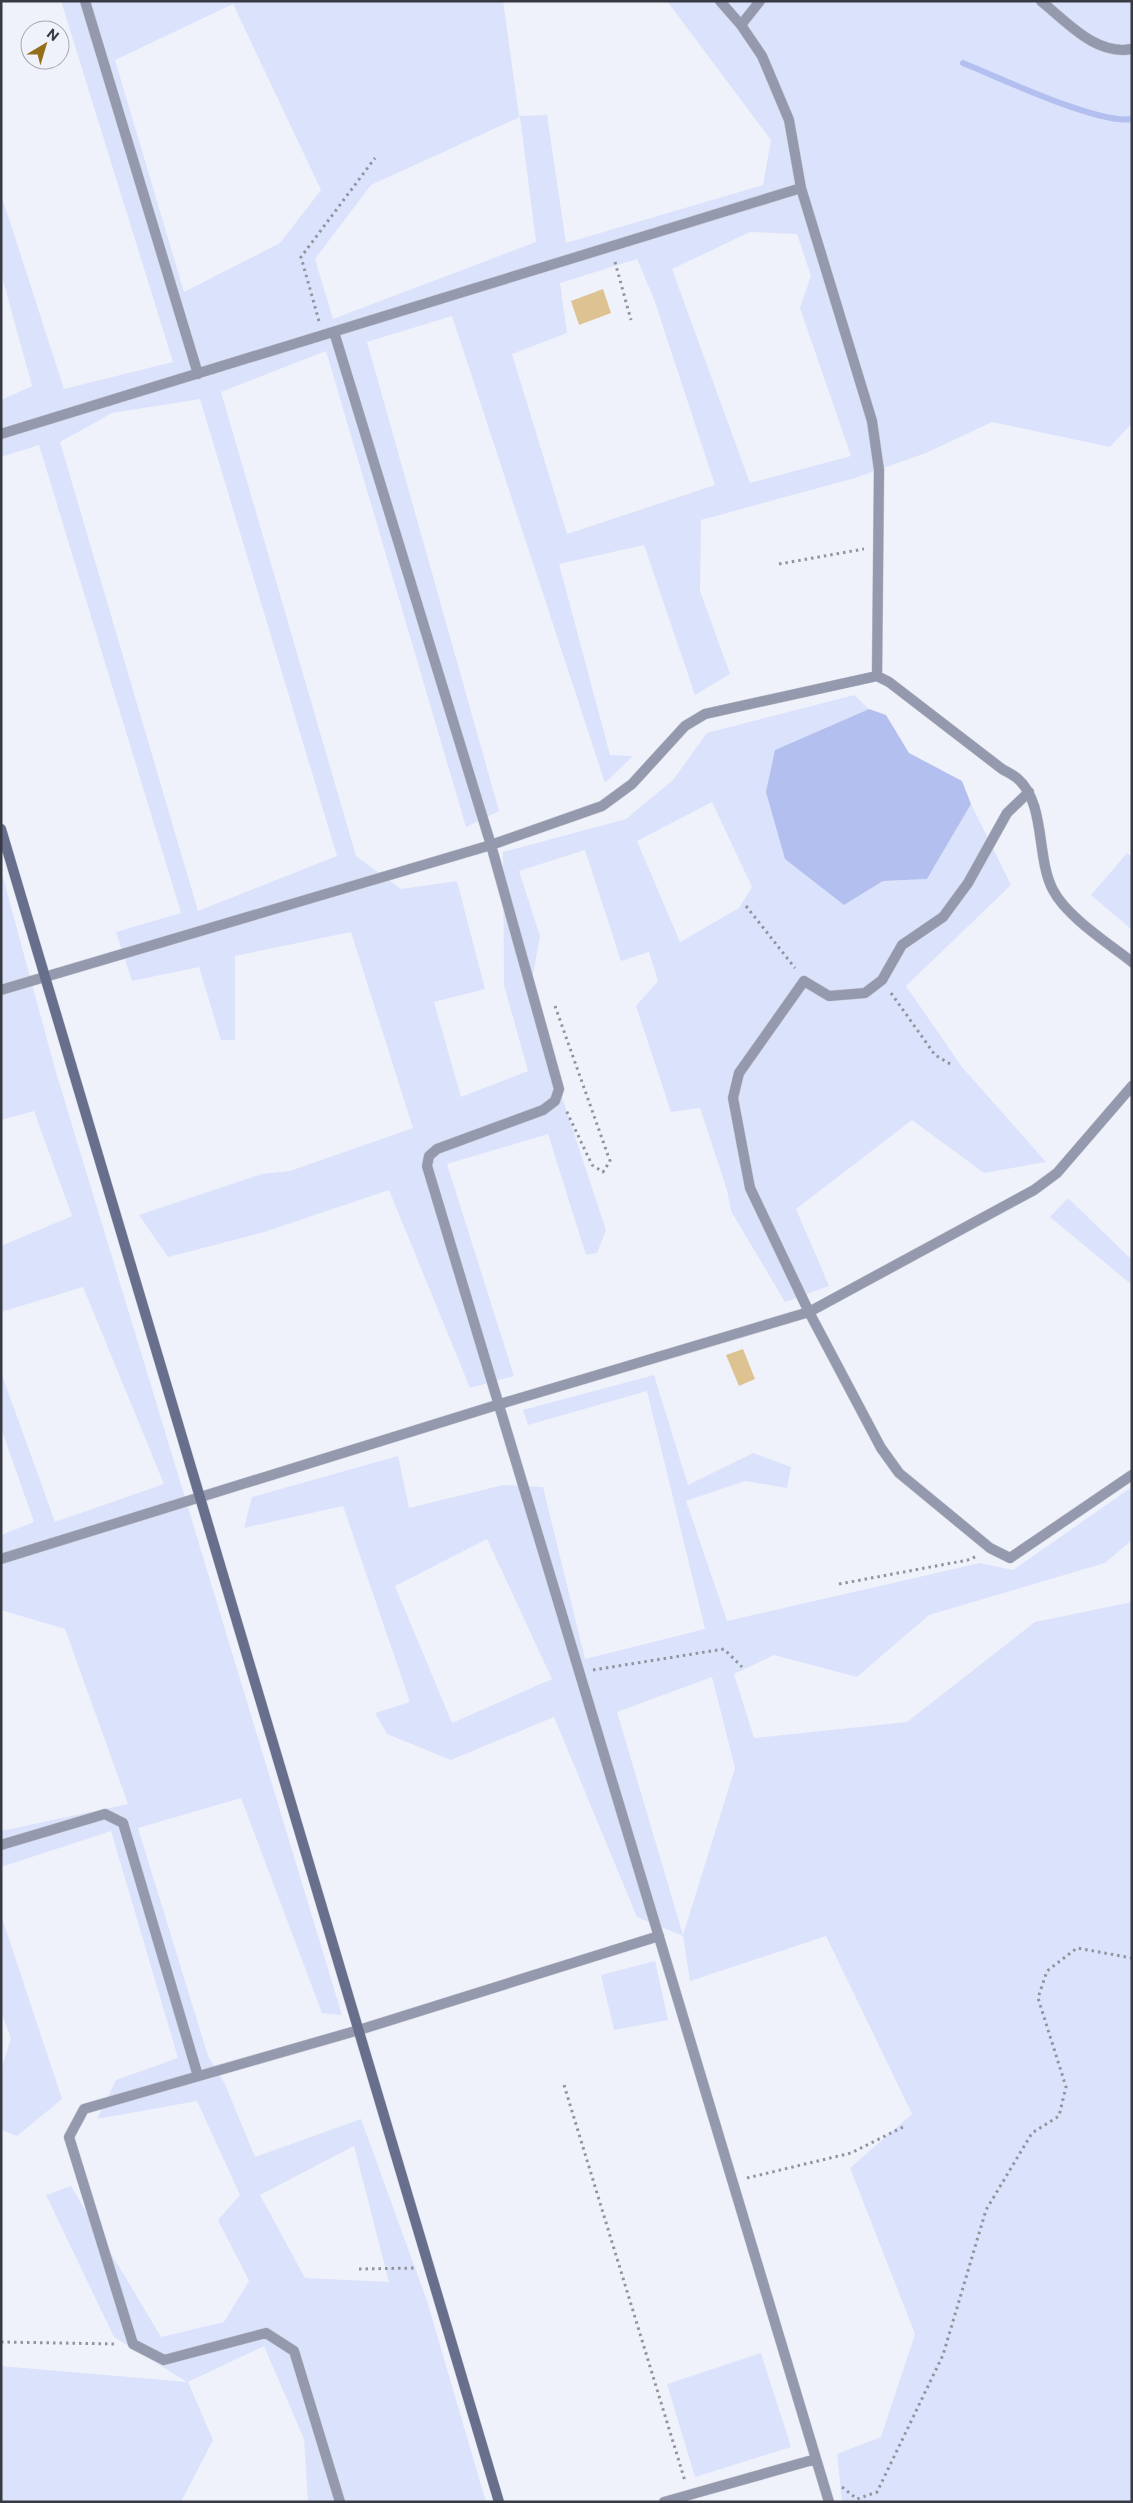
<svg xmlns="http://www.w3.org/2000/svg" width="1133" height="2503" font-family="Commissioner,sans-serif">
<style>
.green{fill:#dbe2fb;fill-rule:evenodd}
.water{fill:#b3bfef}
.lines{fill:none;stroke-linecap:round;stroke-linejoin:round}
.stream{stroke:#b3bfef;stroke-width:6}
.building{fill:#ddc392}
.street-casing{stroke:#cbcdd6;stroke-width:11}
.secondary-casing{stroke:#cbcdd6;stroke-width:11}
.path{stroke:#91949c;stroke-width:3;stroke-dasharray:2.5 4;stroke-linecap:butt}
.street{stroke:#9499ae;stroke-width:10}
.secondary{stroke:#676f8c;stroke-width:10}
</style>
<rect width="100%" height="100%" fill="#f0f2fb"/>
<!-- green -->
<path class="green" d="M61,1H503L519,116L547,115L566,243L763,185L771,140L667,1H1132V423L1110,447L992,422L926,453L855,478L701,520L700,591L730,674L695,695L644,545L559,564L610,755L633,756L605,783L452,316L367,342L499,811L466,827L326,351L221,392L356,856L401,889L457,881L485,989L434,1002L461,1097L528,1071L504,985L503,852L626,819L673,780L707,733L854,695L869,709L775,750L844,905L883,881L927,879L971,804L1011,885L906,986L962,1067L1046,1162L984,1173L912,1120L796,1209L829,1286L785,1302L731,1211L727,1190L700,1108L671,1112L636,1006L658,981L649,952L621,961L585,850L519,871L540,936L529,997L606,1230L597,1253L586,1255L548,1134L447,1164L514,1376L470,1388L389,1190L261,1233L168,1257L139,1215L262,1174L290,1171L413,1128L351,932L235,956V1040H221L199,967L132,981L116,932L181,913L39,445L1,457V400L32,386L1,273V194L64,389L173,362ZM233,4L321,190L280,243L184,292L115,60ZM520,117L536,242L333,319L315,259L371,185ZM750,232L797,234L811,276L800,308L851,456L750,483L672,269ZM637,259L654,299L715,485L567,534L512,354L567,333L560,283ZM200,399L337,856L198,911L60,442L112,413ZM712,802L752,887L739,908L680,942L637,841Z
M1127,853L1132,857V930L1091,895Z
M1,870L55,1069L342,2015L322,2013L241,1798L138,1828L208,2056L225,2084L255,2157L361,2119L427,2301L486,2502H308L304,2439L264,2346L188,2382L213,2440L181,2502H1V2366L187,2382L114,2337L46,2195L71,2186L161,2337L224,2322L249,2281L218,2220L240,2195L197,2101L97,2119L116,2080L178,2058L111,1831L1,1867V1831L128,1804L65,1629L1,1610V1535L34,1522L1,1428V1372L55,1522L164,1484L83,1287L1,1312V1246L72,1216L34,1111L1,1120ZM354,2146L389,2282L305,2278L260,2195Z
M1068,1198L1132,1260V1285L1050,1217Z
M654,1375L688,1485L753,1453L791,1467L787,1488L745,1481L686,1501L727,1621L980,1563L1013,1570L1132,1487V1540L1105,1563L929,1615L857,1677L774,1655L734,1674L754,1738L907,1722L1035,1622L1132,1602V2502H842L837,2454L881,2437L915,2334L850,2168L912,2114L826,1936L690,1981L683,1936L637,1917L554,1717L451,1760L387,1734L375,1713L410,1702L343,1506L244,1528L252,1497L398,1456L409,1508L503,1485L543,1487L585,1659L705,1629L647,1391L528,1425L523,1410ZM487,1539L552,1679L452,1723L395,1586ZM712,1677L735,1768L683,1935L617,1712Z
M1,1915L62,2099L17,2136L1,2130V2070L11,2038L1,2012Z
M655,1961L668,2020L614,2030L601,1975Z
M761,2353L791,2447L695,2477L667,2384Z"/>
<!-- water -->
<path class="water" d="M869,709L886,715L909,753L962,781L971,804L927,879L883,881L844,905L785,859L766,792L775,750Z"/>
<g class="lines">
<!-- stream -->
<path class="stream" d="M963,63C998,77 1099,125 1132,119"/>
</g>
<!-- building -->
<path class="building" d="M603,289L611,313L579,325L571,301Z
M743,1349L755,1379L739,1386L726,1355Z"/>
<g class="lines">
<!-- street casing -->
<g class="street-casing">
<path id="street" d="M85,1L198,374
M720,1L741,25L762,56L789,120L801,188L872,421L879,470L877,676
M1041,1C1067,22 1096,56 1132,49
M741,25L760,1
M334,332L491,845L559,1089L555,1101L543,1110L437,1149L429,1156L427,1166L829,2502
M1,434L801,188
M1029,792L1007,813L968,883L943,917L902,945L882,980L865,993L829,996L804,981L739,1073L733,1098L750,1188L809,1312L881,1448L899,1473L990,1548L1010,1558L1132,1475
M1,990L491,845L602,806L632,784L685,726L705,714L877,676L889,682L1002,769C1007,772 1014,775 1018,779C1046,804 1036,858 1053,890C1067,917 1108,943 1132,962
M1,1559L500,1404L809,1312L1034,1190L1057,1173L1132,1086
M1,1845L105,1814L123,1823L198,2076
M340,2502L294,2351L266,2333L164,2360L133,2344L69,2137L84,2109L359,2030L659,1936
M664,2502L816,2459"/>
</g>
<!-- secondary casing -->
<g class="secondary-casing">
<path id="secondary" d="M1,829L499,2502"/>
</g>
<!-- path -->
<path class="path" d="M615,262L631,320
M319,321L301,257L375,158
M779,564L864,549
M746,906L795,968
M891,993L935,1055L952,1065
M555,1006L610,1161L603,1172L592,1165L566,1110
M839,1584L968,1560L977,1556
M593,1670L724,1649L742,1667
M564,2085L685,2481
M747,2178L851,2153L905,2126
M359,2269L414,2268
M1,2342L117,2344
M842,2487L857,2499L877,2492L943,2355L986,2210L1032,2133L1059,2116L1066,2087L1038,1998L1047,1971L1077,1948L1132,1958"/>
<!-- street -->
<use href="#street" class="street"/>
<!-- secondary -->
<use href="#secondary" class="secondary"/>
</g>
<!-- border -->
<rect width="1133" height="2503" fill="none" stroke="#373a42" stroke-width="5"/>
<!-- north arrow -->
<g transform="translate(45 45) rotate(38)"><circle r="24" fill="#f0f2fb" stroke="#a6a8b1"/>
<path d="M0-4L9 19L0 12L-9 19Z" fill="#956f18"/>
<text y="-8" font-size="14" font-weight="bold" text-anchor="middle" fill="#373a42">N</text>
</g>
</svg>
